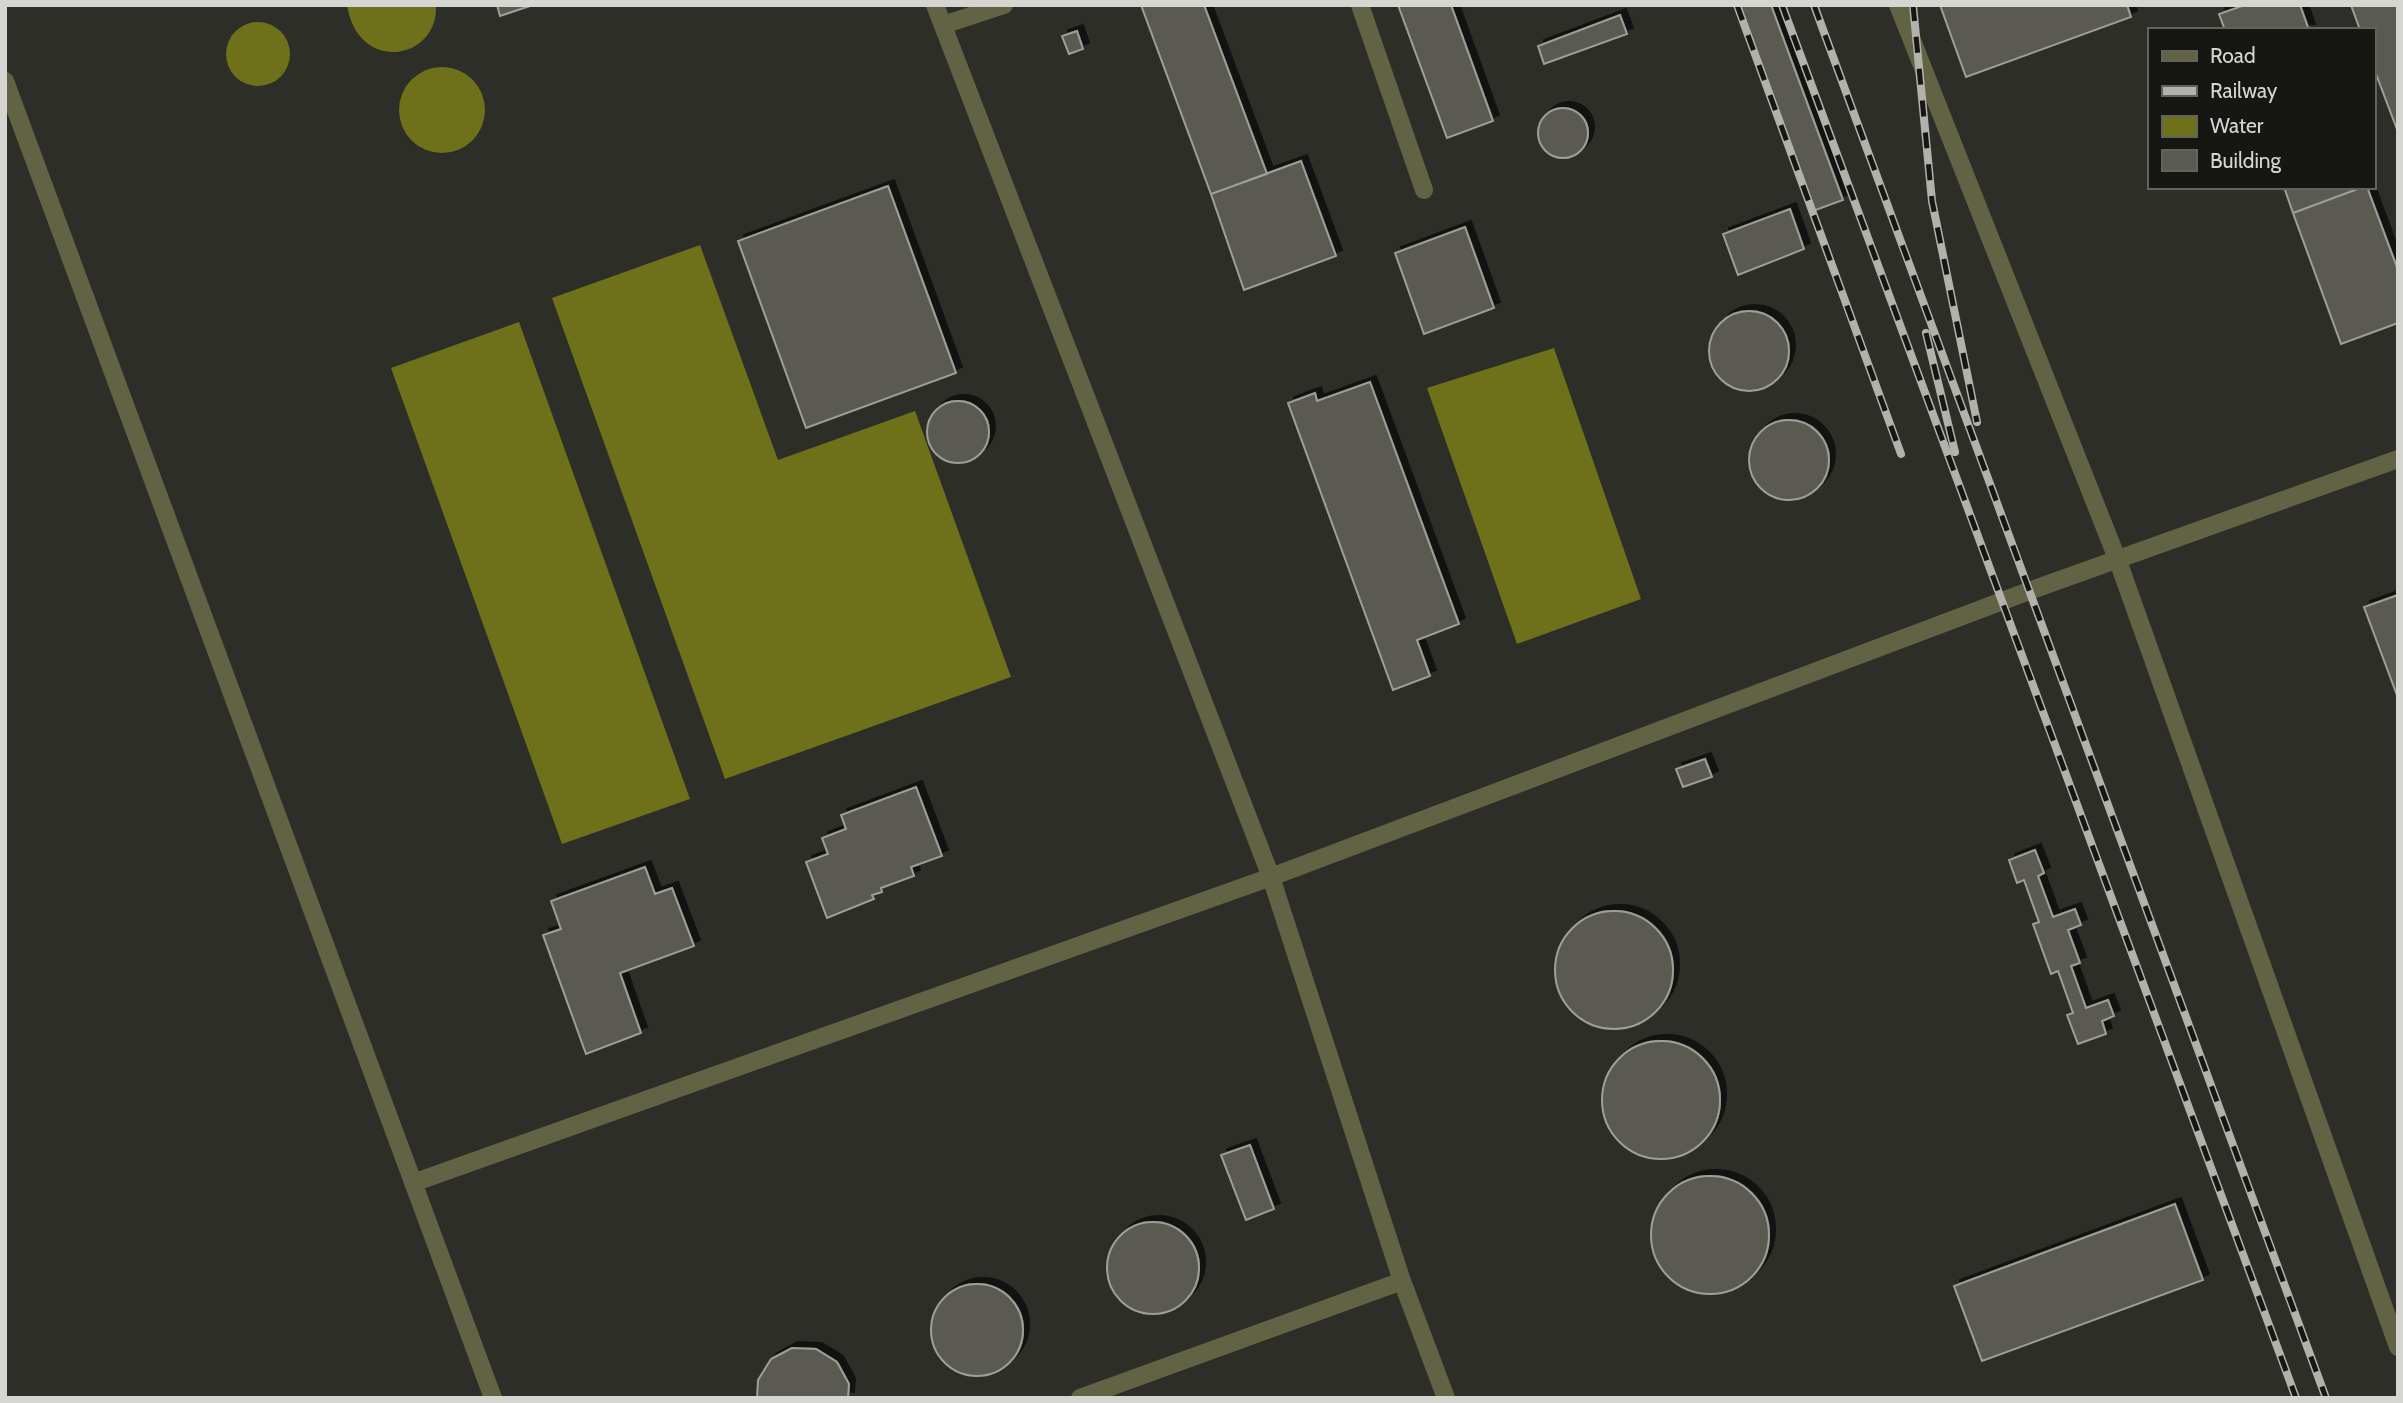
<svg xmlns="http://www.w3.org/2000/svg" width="2403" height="1403" font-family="Cabin,sans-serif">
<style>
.water{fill:#6e701a}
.building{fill:#5a5a53;stroke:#9e9f97;stroke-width:2;filter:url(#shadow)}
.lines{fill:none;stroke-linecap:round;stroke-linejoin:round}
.minor{stroke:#616344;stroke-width:18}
.rail-casing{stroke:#b2b2ad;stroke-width:8}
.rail{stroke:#161613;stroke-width:5;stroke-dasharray:16;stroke-linecap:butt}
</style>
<defs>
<filter id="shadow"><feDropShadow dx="6" dy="-6" stdDeviation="0" flood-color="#0009"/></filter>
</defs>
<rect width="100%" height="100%" fill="#2d2e28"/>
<!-- water -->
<path class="water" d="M347,5H436C439,60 358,75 347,5Z
M226 54a32 32 0 1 1 64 0a32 32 0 1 1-64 0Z
M399 110a43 43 0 1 1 86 0a43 43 0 1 1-86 0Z
M700,245L778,460L915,411L1011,677L725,779L552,298Z
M519,322L690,799L562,844L391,368Z
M1554,348L1641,599L1517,644L1427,388Z"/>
<!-- building -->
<path class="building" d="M497,5H533L500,16Z
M1141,5H1204L1267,174L1211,194Z
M1398,5H1451L1493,121L1447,138Z
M1737,5H1771L1843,200L1813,211Z
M1940,5H2127L2131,17L1966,77Z
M2245,5H2300L2309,30H2225L2219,14Z
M2351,5H2398V132L2373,66V30H2360Z
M1620,15L1627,34L1544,64L1538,46Z
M1077,31L1083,49L1069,54L1062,36Z
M1538 133a25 25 0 1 1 50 0a25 25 0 1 1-50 0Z
M1301,161L1336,256L1244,290L1211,194Z
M888,186L956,373L806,428L738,241Z
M2284,187H2363L2293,213Z
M2363,187H2367L2398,270V323L2341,344L2293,213Z
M1790,209L1804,249L1738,275L1723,234Z
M1465,227L1494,308L1424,334L1395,253Z
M1709 351a40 40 0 1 1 80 0a40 40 0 1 1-80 0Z
M1370,382L1459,624L1417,640L1430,676L1393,690L1288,403L1315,393L1317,401Z
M927 432a31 31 0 1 1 62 0a31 31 0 1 1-62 0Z
M1749 460a40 40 0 1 1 80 0a40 40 0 1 1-80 0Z
M2398,595V698L2364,607Z
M1705,759L1712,777L1683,787L1676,769Z
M916,787L942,856L911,867L914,876L881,888L882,892L872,895L874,899L827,918L806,862L828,854L822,838L846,829L841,815Z
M2035,850L2044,873L2038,876L2053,917L2075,909L2081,925L2068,930L2080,963L2071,966L2086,1008L2108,1000L2114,1016L2102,1021L2106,1034L2078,1044L2067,1015L2073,1013L2058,971L2051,974L2033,924L2039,922L2024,880L2017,883L2009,860Z
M645,867L655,894L672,888L694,946L620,973L641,1033L586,1054L543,935L561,929L551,901Z
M1555 970a59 59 0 1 1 118 0a59 59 0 1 1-118 0Z
M1602 1100a59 59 0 1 1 118 0a59 59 0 1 1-118 0Z
M1250,1145L1274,1209L1246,1220L1221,1155Z
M1651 1235a59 59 0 1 1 118 0a59 59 0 1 1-118 0Z
M2175,1204L2203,1280L1982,1361L1954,1286Z
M1107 1268a46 46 0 1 1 92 0a46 46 0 1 1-92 0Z
M931 1330a46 46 0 1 1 92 0a46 46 0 1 1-92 0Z
M792,1348L816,1349L837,1362L849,1384L848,1398H757L758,1380L771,1359Z"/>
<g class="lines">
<!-- minor -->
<path class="minor" d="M935,5L1271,877L1402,1281L1446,1398
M1360,5L1424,190
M1898,5L2118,561L2398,1347
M943,25L1004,5
M5,81L493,1398
M413,1183L1271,877L2029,591L2398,459
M1080,1398L1402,1281"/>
<!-- rail casing -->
<g class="rail-casing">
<path id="rail" d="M1737,5L1901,454
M1782,5L2296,1398
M1814,5L2326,1398
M1913,5L1932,201L1977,422
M1926,333L1955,452"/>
</g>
<!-- rail -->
<use href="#rail" class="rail"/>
</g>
<!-- border -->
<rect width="2403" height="1403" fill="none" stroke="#d5d5d1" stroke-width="14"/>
<!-- legend -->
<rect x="2148" y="28" width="228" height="161" fill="#161613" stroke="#62625f" stroke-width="2"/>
<rect x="2162" y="51" width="35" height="10" fill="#616344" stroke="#62625f" stroke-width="2"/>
<text x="2210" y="63" font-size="21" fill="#d5d5d1">Road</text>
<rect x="2162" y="86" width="35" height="10" fill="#b2b2ad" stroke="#62625f" stroke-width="2"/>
<text x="2210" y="98" font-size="21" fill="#d5d5d1">Railway</text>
<rect x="2162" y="116" width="35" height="21" fill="#6e701a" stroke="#62625f" stroke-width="2"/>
<text x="2210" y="133" font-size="21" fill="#d5d5d1">Water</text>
<rect x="2162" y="150" width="35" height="21" fill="#5a5a53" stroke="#62625f" stroke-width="2"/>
<text x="2210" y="168" font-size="21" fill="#d5d5d1">Building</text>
</svg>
